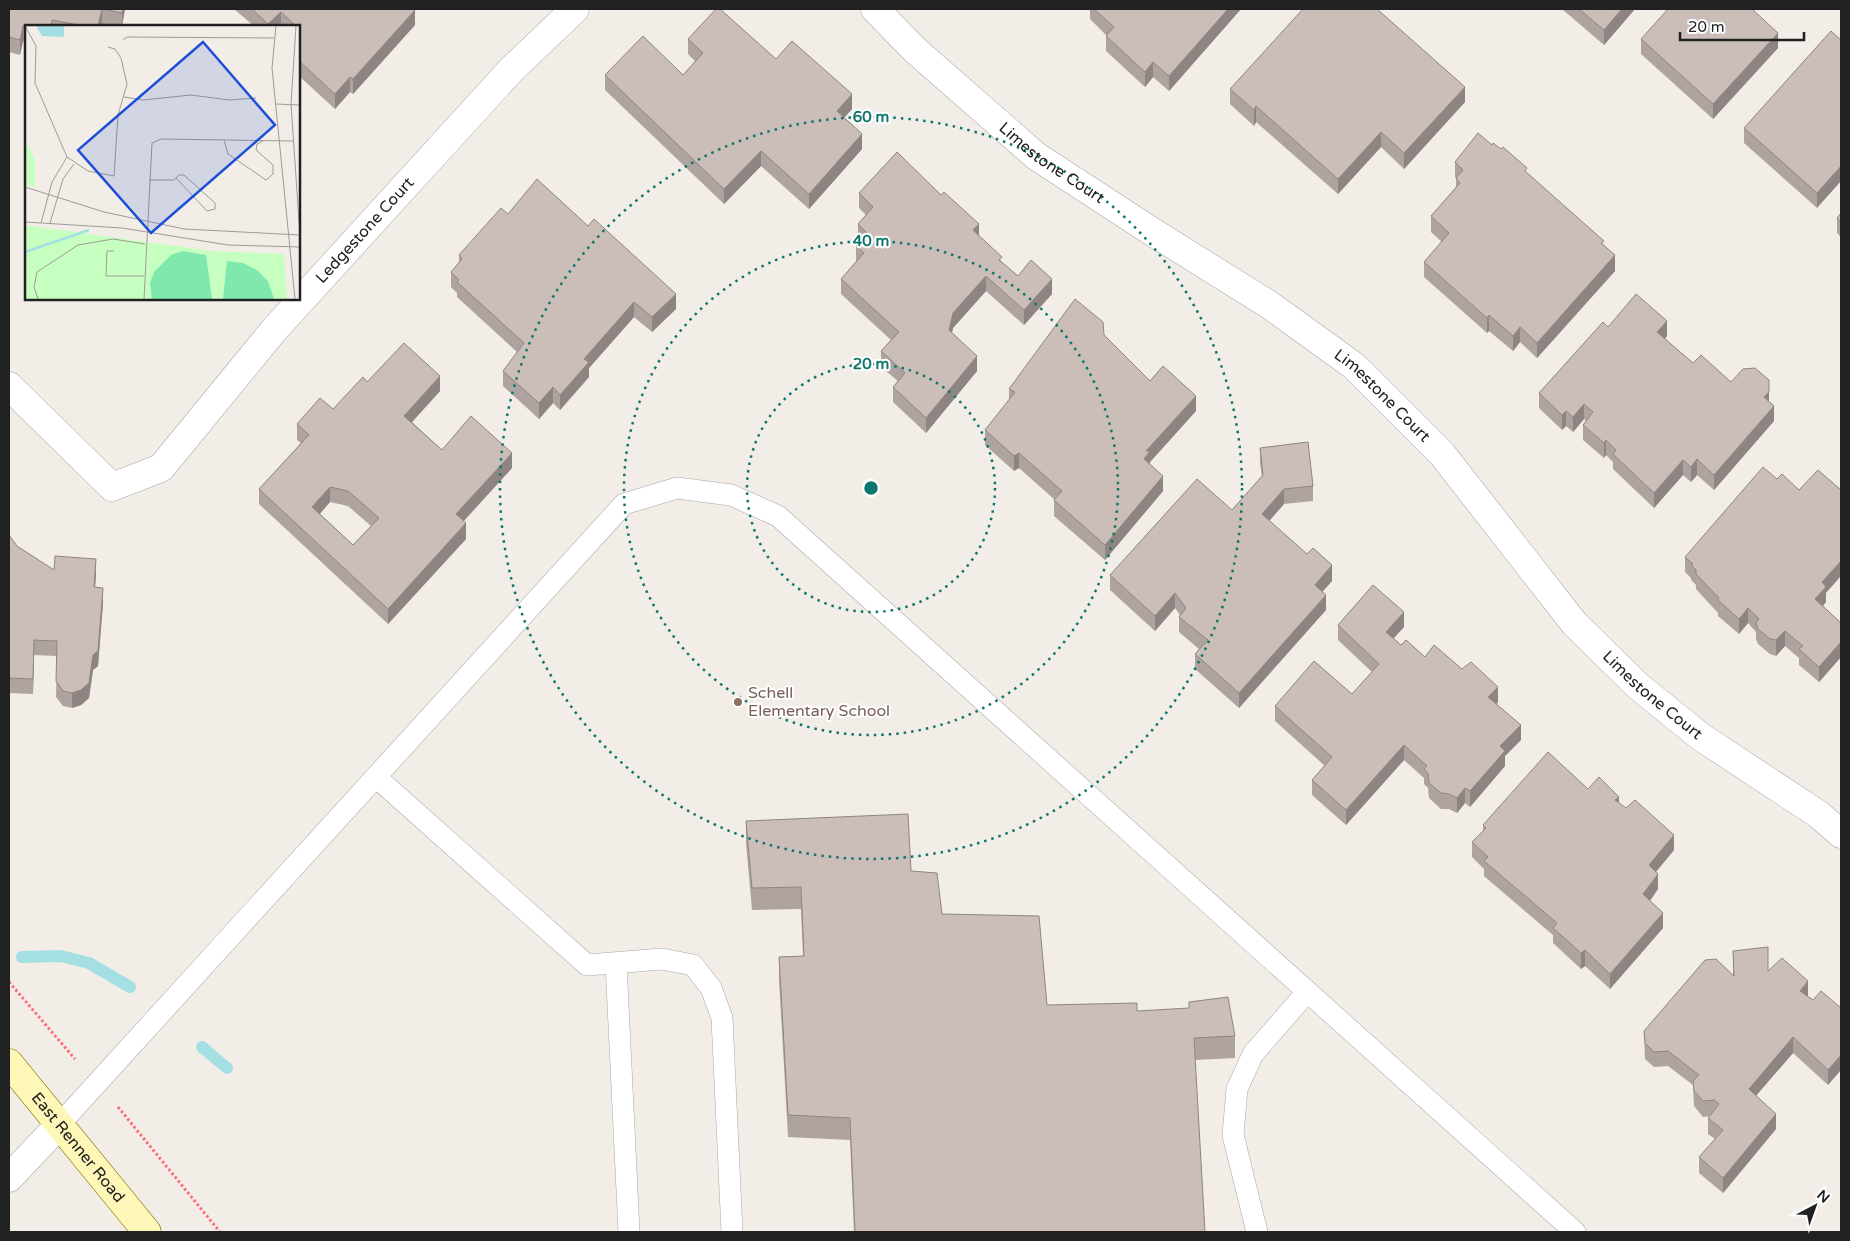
<svg xmlns="http://www.w3.org/2000/svg" width="1850" height="1241" font-family="'Varela Round',sans-serif">
<style>
.lines{fill:none;stroke-linecap:round;stroke-linejoin:round}
.stream{stroke:#a4e0e3;stroke-width:12}
.service-casing{stroke:#a8a8a8;stroke-width:22}
.minor-casing{stroke:#a8a8a8;stroke-width:29}
.secondary-casing{stroke:#807800;stroke-width:29}
.path{stroke:#ff6b75;stroke-width:3;stroke-dasharray:2.5 2.5;stroke-linecap:butt}
.service{stroke:#fff;stroke-width:21}
.minor{stroke:#fff;stroke-width:28}
.secondary{stroke:#fff7b8;stroke-width:28}
.wall{fill:#afa39f;fill-rule:evenodd}
.shaded-wall{fill:#8e8582}
.building{fill:#cbbeb9;stroke:#8e8582;fill-rule:evenodd}
.ring{fill:none;stroke:#0f766e;stroke-width:2.5;stroke-dasharray:2.5 5}
.education-dot{fill:#8d6e63;stroke:#fff;stroke-width:2}
.labels{text-anchor:middle;dominant-baseline:central;stroke-width:4;stroke-linejoin:round;paint-order:stroke}
.street-label{font-size:16px;fill:#212121;stroke:#fff}
.education-label{font-size:16px;fill:#785e54;stroke:#fff;text-anchor:start}
.inset-river{fill:none;stroke:#a4e0e3;stroke-width:2.5}
.inset-road{fill:none;stroke:#9e9b98;stroke-width:1}
.view{fill:#1d4ed8;fill-opacity:0.15;stroke:#1d4ed8;stroke-width:2.5}
.inset-edge{fill:none;stroke:#212121;stroke-width:2.5}
.centre{fill:#0f766e;stroke:#fff;stroke-width:2.5}
.ring-label{font-size:15px;text-anchor:middle;font-weight:bold;fill:#0f766e;stroke:#fff;stroke-width:4;stroke-linejoin:round;paint-order:stroke}
</style>
<rect width="100%" height="100%" fill="#f2ede7"/>
<g class="lines">
<!-- stream -->
<path class="stream" d="M22,957L61,956L89,963L130,987
M202,1047L227,1068"/>
<!-- service casing -->
<g class="service-casing">
<path id="service" d="M376,777L587,965L662,959L693,965L711,988L722,1018L732,1232
M616,963L629,1232
M59,1125L624,504L677,488L731,495L778,516L1575,1232
M1257,1232L1233,1135L1237,1089L1253,1054L1307,992"/>
</g>
<!-- minor casing -->
<g class="minor-casing">
<g id="minor">
<path id="s1" d="M875,9L915,50L1036,156L1151,231L1271,306L1354,366L1442,454L1574,623L1638,686L1701,737L1818,814L1841,834"/>
<path id="s2" d="M9,386L112,487L161,468L274,330L511,70L575,9"/>
<path d="M9,1178L59,1125"/>
</g>
</g>
<!-- secondary casing -->
<g class="secondary-casing">
<g id="secondary">
<path id="s3" d="M9,1063L147,1232"/>
</g>
</g>
<!-- path -->
<path class="path" d="M9,982L75,1059
M118,1107L220,1232"/>
<!-- service -->
<use href="#service" class="service"/>
<!-- minor -->
<use href="#minor" class="minor"/>
<!-- secondary -->
<use href="#secondary" class="secondary"/>
</g>
<!-- wall -->
<path class="wall" d="M9,9H125L122,26H111L102,24V26H26V41H23L20,55L9,52Z
M234,9H414L415,25L353,94L350,92L335,109L299,76V26H254Z
M1088,9H1241L1169,91L1153,77L1145,87L1106,51V35L1090,19V10Z
M1562,9H1635L1604,45Z
M688,39L776,59L852,109L844,118L862,149L809,209L761,166L724,204L605,90V75H683L695,61L688,54Z
M1641,39L1778,48L1713,119L1641,54Z
M1841,40L1817,208L1744,143V128Z
M1230,89L1465,102L1404,169L1381,147L1338,194L1256,122L1254,126L1230,104Z
M1492,145L1527,173L1604,245L1615,271L1537,358L1520,342L1513,351L1489,331L1487,333L1424,277V262L1442,242L1431,232V216L1456,187V178L1455,177V162Z
M859,193L979,236L1002,262L1018,276L1052,294L1024,325L986,291L953,328L952,333L977,371L926,433L893,402V387L898,381L881,367V351L891,340L841,294V279L856,261V245L860,241L858,239V224L866,215L859,208Z
M1841,213V237L1837,233V218Z
M508,214L676,309L652,332L634,317L589,368V377L560,410L553,403L539,419L503,386V371L517,352L457,297V293L451,287V272L459,262V255Z
M1608,327L1667,336L1665,339L1693,363L1769,402L1774,421L1714,490L1697,475L1691,482L1683,475L1654,508L1613,469V462L1606,455L1604,458L1583,440V425L1586,421L1584,419L1573,432L1566,426L1562,430L1539,408V393Z
M1104,335L1150,381L1196,411L1150,462V464L1163,491L1105,560L1054,516V500H1055L1019,468L1014,471L985,445V430L1009,401V389Z
M367,382L440,391L412,422L442,450L512,468L464,521L466,539L388,624L259,504V489L301,443L297,440V424L333,409ZM330,502L348,506L371,526L353,545L320,514Z
M1260,448L1313,486V501L1284,504L1269,521L1332,581L1323,591L1326,610L1239,708L1195,669V654L1199,649L1179,632V617L1180,615L1175,608L1155,631L1110,590V575L1232,510L1262,477L1260,463Z
M9,535L17,546L54,570L96,575L95,587L103,603L98,666L93,670L89,698L81,705L72,708L63,706L56,697L57,656L34,655L33,694L9,693Z
M1685,557L1826,593V602L1823,606L1841,623V657L1819,682L1799,665V658L1785,646L1776,656L1770,654L1758,644L1756,639V632L1748,623L1739,634L1718,616V613L1696,589V585L1691,580V578L1685,572Z
M1338,625L1404,627L1393,638L1401,645L1425,657L1498,702L1497,704L1521,740L1505,756V766L1470,807L1465,803L1457,813L1449,809H1441L1429,798L1428,788L1424,784V778L1404,760L1346,825L1312,795V780L1325,766L1275,721V706L1352,694L1372,672L1338,640Z
M1588,789L1619,803L1674,850L1656,872L1658,889L1650,901L1663,928L1610,989L1585,966L1581,969L1553,943V935L1484,876V869L1472,857V842L1483,832V825Z
M746,821L911,871L942,914L1047,1005L1137,1011L1235,1036V1058L1195,1060L1205,1232H854L850,1140L788,1137L779,979V957L803,956L801,909L752,910L746,843Z
M1733,951L1768,971L1808,996L1813,1000L1841,1008L1828,1085L1793,1053L1756,1095L1776,1129L1723,1193L1699,1173V1157L1715,1139L1708,1134V1118L1710,1116L1703,1117L1694,1106L1693,1085L1668,1066L1654,1067L1645,1059L1644,1031L1733,975Z"/>
<!-- shaded-wall -->
<path class="shaded-wall" d="M102,9V26H98Z
M123,9H125L122,26V13Z
M1228,9H1241L1169,91V76Z
M1622,9H1635L1604,45V30Z
M415,10V25L353,94V79Z
M281,12V26H268V24Z
M23,26V41L20,55V40Z
M1778,33V48L1713,119V104Z
M1153,62V77L1145,87V72Z
M350,77V92L335,109V94Z
M1465,87V102L1404,169V153Z
M852,94V109L837,126V111Z
M1256,106V122L1254,126V110Z
M1381,132V147L1338,194V179Z
M862,134V149L809,209V194Z
M761,151V166L724,204V189Z
M1841,166V181L1817,208V193Z
M979,224V239L973,230Z
M1615,255V271L1537,358V343Z
M986,276V291L953,328L949,345V330L953,313Z
M1052,279V294L1024,325V310Z
M676,294V309L652,332V317Z
M634,302V317L589,368V377L560,410V395L584,359Z
M1489,315V331L1487,333V318Z
M1667,321V336L1657,348V332Z
M1520,327V342L1513,351V336Z
M977,356V371L926,433V418Z
M440,376V391L404,431V416Z
M1769,380V407L1764,397Z
M553,387V403L539,419V403Z
M1196,396V411L1150,462V467L1144,459L1146,451Z
M1584,404V419L1573,432V417Z
M1774,406V421L1714,490V475Z
M1566,411V426L1562,430V415Z
M1606,440V455L1604,458V443Z
M512,453V468L456,529V514Z
M1019,453V468L1014,471V456Z
M1697,459V475L1691,482V467Z
M1683,460V475L1654,508V493Z
M1163,476V491L1105,560V545Z
M330,487V502L312,522V507Z
M1284,489V504L1262,529V514Z
M466,523V539L388,624V609Z
M96,559V575L94,602V587Z
M1841,561V576L1826,593V602L1815,615V599L1822,582Z
M1332,565V581L1315,600V585Z
M103,588V603L98,666L93,670L89,698L81,705L72,708V693L93,655Z
M1175,593V608L1155,631V616Z
M1326,595V610L1239,708V693Z
M1748,608V623L1739,634V619Z
M1404,612V627L1386,647V632Z
M1785,631V646L1776,656V640Z
M34,640V655L33,694V679Z
M1841,642V657L1819,682V667Z
M1498,687V702L1488,712V697Z
M1521,725V740L1505,756V766L1470,807V791L1500,746Z
M1404,745V760L1346,825V810Z
M1465,788V803L1457,813V798Z
M1619,797V812L1615,800Z
M1674,835V850L1649,880V865Z
M1658,874V889L1643,910V894Z
M1663,913V928L1610,989V974Z
M1585,950V966L1581,969V953Z
M1808,981V996L1800,1006V991Z
M1793,1037V1053L1749,1104V1089Z
M1841,1055V1070L1828,1085V1070Z
M1776,1114V1129L1723,1193V1178Z"/>
<!-- building -->
<path class="building" d="M9,9H123L122,13L102,9L98,26H84L52,20L51,26H23L20,40L9,37Z
M252,9H414L415,10L353,79L350,77L335,94L299,61V26H296L281,12L268,24Z
M716,9H720L776,59L792,41L852,94L837,111L862,134L809,194L761,151L724,189L605,75L643,36L683,75L703,53L688,39Z
M1094,9H1228L1169,76L1153,62L1145,72L1106,36L1114,27Z
M1303,9H1377L1465,87L1404,153L1381,132L1338,179L1256,106L1254,110L1230,89Z
M1579,9H1622L1604,30Z
M1668,9H1752L1778,33L1713,104L1641,39Z
M1831,31L1841,40V166L1817,193L1744,128Z
M1478,133L1492,145L1493,143L1501,149L1503,147L1527,168L1525,171L1604,241L1601,243L1615,255L1537,343L1520,327L1513,336L1489,315L1487,318L1424,262L1449,233L1431,216L1460,183L1456,178L1463,170L1455,162Z
M897,152L941,195L944,192L979,224L973,230L1002,257L999,260L1018,276L1031,260L1052,279L1024,310L986,276L953,313L949,330L977,356L926,418L893,387L905,373L881,351L899,332L841,279L864,253L856,245L867,233L858,224L873,207L859,193Z
M537,179L588,226L594,219L676,294L652,317L634,302L584,359L589,362L560,395L553,387L539,403L503,371L524,343L457,282L459,280L451,272L462,259L459,255L501,208L508,214Z
M1841,213V222L1837,218Z
M1636,294L1667,321L1657,332L1693,363L1701,355L1731,382L1743,369L1755,368L1769,380V392L1764,397L1774,406L1714,475L1697,459L1691,467L1683,460L1654,493L1613,454L1616,450L1606,440L1604,443L1583,425L1593,412L1584,404L1573,417L1566,411L1562,415L1539,393L1603,322L1608,327Z
M1075,299L1103,322L1104,335L1150,381L1163,366L1196,396L1146,451H1150L1144,459L1163,476L1105,545L1054,500L1062,491L1019,453L1014,456L985,430L1015,392L1009,389Z
M404,343L440,376L404,416L442,450L471,416L512,453L456,514L466,523L388,609L259,489L309,435L297,424L320,398L333,409L363,377L367,382ZM330,487L348,491L379,518L353,545L312,507Z
M1308,442L1313,486L1284,489L1262,514L1307,554L1313,548L1332,565L1315,585L1326,595L1239,693L1195,654L1208,640L1179,617L1186,608L1175,593L1155,616L1110,575L1197,479L1232,510L1263,475L1260,448Z
M1763,467L1777,479L1782,474L1799,490L1818,470L1841,490V561L1822,582L1826,587L1815,599L1841,623V642L1819,667L1799,649L1803,646L1785,631L1776,640L1770,639L1758,629L1756,623L1759,619L1748,608L1739,619L1718,600L1719,598L1696,574V570L1691,565L1693,564L1685,557Z
M9,535L17,546L54,570L55,556L96,559L94,587L103,588L98,651L93,655L89,683L81,690L72,693L63,691L56,681L57,641L34,640L33,679L9,678Z
M1373,585L1404,612L1386,632L1401,645L1406,640L1425,657L1434,645L1462,669L1471,662L1498,687L1488,697L1521,725L1500,746L1505,751L1470,791L1465,788L1457,798L1449,794L1441,793L1429,783L1428,773L1424,769L1427,766L1404,745L1346,810L1312,780L1332,757L1275,706L1314,661L1352,694L1379,664L1338,625Z
M1548,752L1588,789L1599,777L1619,797L1615,800L1626,808L1635,800L1674,835L1649,865L1658,874L1643,894L1663,913L1610,974L1585,950L1581,953L1553,928L1557,923L1484,861L1488,857L1472,842L1486,828L1483,825Z
M908,814L911,871L937,873L942,914L1039,916L1047,1005L1137,1003V1011L1189,1008V1002L1228,997L1235,1036L1194,1038L1205,1232H855L850,1118L788,1115L779,957L804,956L801,887L752,888L746,821Z
M1768,947V971L1782,958L1808,981L1800,991L1813,1000L1821,991L1841,1008V1055L1828,1070L1793,1037L1749,1089L1776,1114L1723,1178L1699,1157L1723,1130L1708,1118L1719,1104L1714,1100L1703,1101L1694,1091L1693,1081L1699,1075L1668,1051L1654,1052L1645,1043L1644,1031L1705,960L1716,959L1734,976L1733,951Z"/>
<!-- distance rings -->
<g class="ring">
<circle cx="871" cy="488" r="124"/>
<circle cx="871" cy="488" r="247"/>
<circle cx="871" cy="488" r="371"/>
</g>
<!-- markers -->
<circle class="education-dot" cx="738" cy="702" r="5"/>
<g class="labels">
<!-- street labels -->
<g class="street-label">
<text stroke="none"><textPath href="#s1" startOffset="235">Limestone Court</textPath></text>
<text stroke="none"><textPath href="#s2" startOffset="510">Ledgestone Court</textPath></text>
<text stroke="none"><textPath href="#s1" startOffset="640">Limestone Court</textPath></text>
<text stroke="none"><textPath href="#s1" startOffset="1045">Limestone Court</textPath></text>
<text stroke="none"><textPath href="#s3" startOffset="109">East Renner Road</textPath></text>
</g>
<!-- education labels -->
<g class="education-label">
<text x="748" y="693">Schell<tspan x="748" dy="18">Elementary School</tspan></text>
</g>
</g>
<!-- overview -->
<g transform="translate(25 25)">
<rect width="275" height="275" fill="#f2ede7"/>
<path d="M0,115L10,135V162L0,159ZM0,200L187,226L259,229L262,274H0Z" fill="#c7ffc1"/>
<path d="M158,226L181,230L187,274H127L125,258L129,247L146,230ZM202,236L218,238L232,245L243,256L249,274H198Z" fill="#7ee8ad"/>
<path d="M11,1H39V12L17,11Z" fill="#a4e0e3"/>
<path class="inset-river" d="M0,227L64,205"/>
<path class="inset-road" d="M0,1L11,21L10,58L42,132L63,146L89,151L93,90L102,59L96,33L90,24L83,22M251,1L247,43L270,274M271,1L266,79L275,211M98,15L102,12L249,13M99,72L118,75L166,70L204,75L231,73M251,79L275,80M199,115L203,129L241,155L248,149V140L231,125L232,119L238,116M124,155H149L154,150H159L190,178V184L182,186L151,153M0,162L79,187L159,204L275,210M0,197L97,203L203,220L275,222M16,198L27,157L42,132M25,198L38,154L49,139M89,226H82L81,251H119M13,274L9,262L12,247L53,220L88,214L120,219M119,274L127,118L136,114L268,116"/>
<path class="view" d="M178,17L250,100L126,208L53,125Z"/>
<rect width="275" height="275" class="inset-edge"/>
</g>
<circle cx="871" cy="488" r="8" class="centre"/>
<g class="ring-label">
<text x="871" y="122">60 m</text>
<text x="871" y="246">40 m</text>
<text x="871" y="369">20 m</text>
</g>
<!-- border -->
<rect width="1850" height="1241" fill="none" stroke="#212121" stroke-width="20"/>
<!-- north arrow -->
<g transform="translate(1815 1206) rotate(41)" stroke="#ffffff" stroke-width="4" paint-order="stroke">
<path d="M0-4L9 19L0 12L-9 19Z" fill="#212121"/>
<text y="-8" font-size="14" font-weight="bold" text-anchor="middle" fill="#212121">N</text>
</g>
<!-- scale -->
<path d="M1680 32v8h124v-8" fill="none" stroke="#212121" stroke-width="2.5"/>
<text x="1688" y="32" font-size="15" fill="#212121" stroke="#ffffff" stroke-width="4" paint-order="stroke">20 m</text>
</svg>
